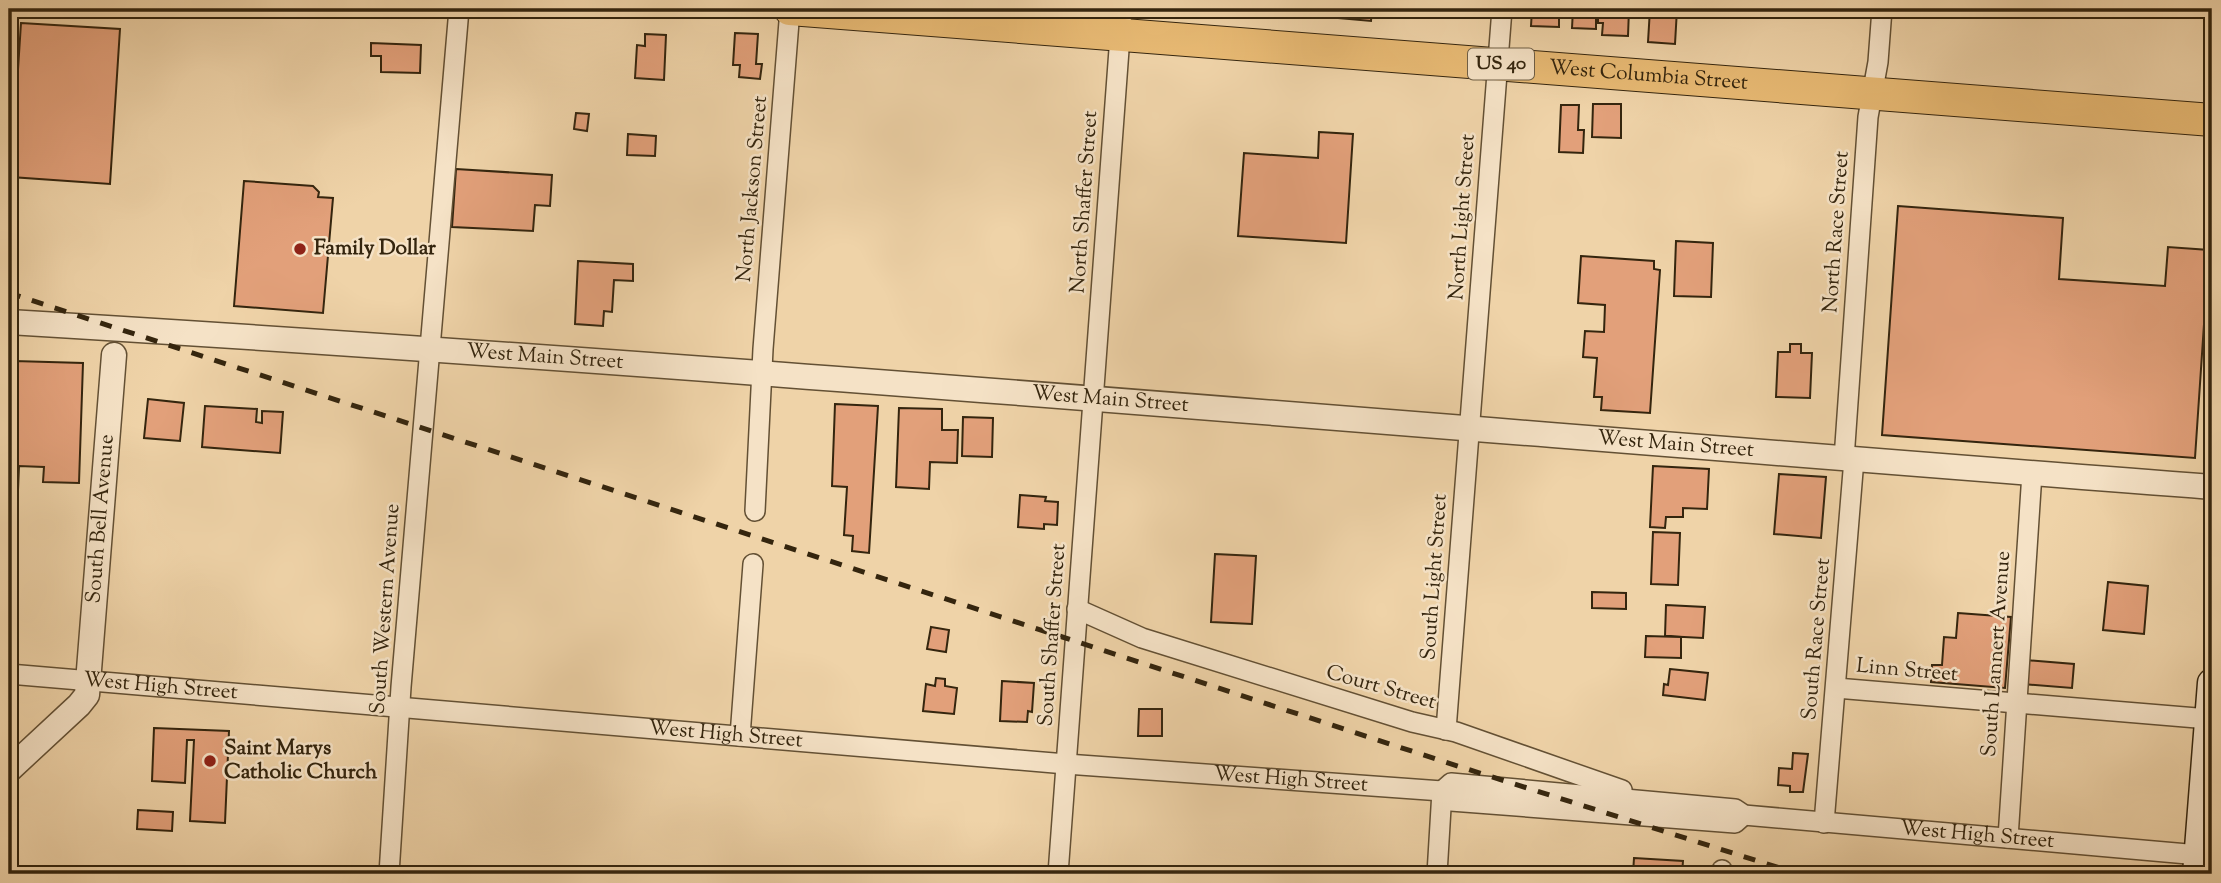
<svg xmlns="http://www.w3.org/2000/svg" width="2221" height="883" font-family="'Sorts Mill Goudy',serif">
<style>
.building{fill:#e2a07a;stroke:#34250e;stroke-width:2}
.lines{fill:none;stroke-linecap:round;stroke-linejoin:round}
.minor-casing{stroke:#635034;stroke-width:22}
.tertiary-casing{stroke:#635034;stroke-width:27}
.secondary-casing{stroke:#34250e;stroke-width:31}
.primary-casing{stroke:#34250e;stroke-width:34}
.minor{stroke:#f5e2c6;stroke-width:19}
.tertiary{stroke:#f5e2c6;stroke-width:24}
.secondary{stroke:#f5e2c6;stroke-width:28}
.primary{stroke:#e8ba74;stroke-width:32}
.rail{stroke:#34250e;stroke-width:5;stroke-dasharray:12 12;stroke-linecap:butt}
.poi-dot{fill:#8f2418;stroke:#f5e2c6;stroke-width:2.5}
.labels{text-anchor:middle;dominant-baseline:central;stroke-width:5;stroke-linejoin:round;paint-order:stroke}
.shield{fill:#f5e2c6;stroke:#6e5e45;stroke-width:2}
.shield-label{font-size:19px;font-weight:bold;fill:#34250e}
.street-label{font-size:21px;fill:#34250e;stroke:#f5e2c6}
.poi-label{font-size:21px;font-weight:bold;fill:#34250e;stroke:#f5e2c6;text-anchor:start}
</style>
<rect width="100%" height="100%" fill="#efd3a8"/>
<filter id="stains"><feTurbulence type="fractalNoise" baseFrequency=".00286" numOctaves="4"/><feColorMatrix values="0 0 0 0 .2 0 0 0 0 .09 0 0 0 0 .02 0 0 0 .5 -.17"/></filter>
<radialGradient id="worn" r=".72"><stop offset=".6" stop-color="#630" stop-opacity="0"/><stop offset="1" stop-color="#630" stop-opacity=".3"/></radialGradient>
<!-- building -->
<path class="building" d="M1305,9H1372L1371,21L1305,15Z
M1532,9H1559V27L1531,26Z
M1573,9H1596V29L1572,28Z
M1598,9H1629L1628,36L1602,35L1603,23H1598Z
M1650,9H1677L1675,44L1648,42Z
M2151,9H2178V15L2150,12Z
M21,23L120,29L110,184L11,177Z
M735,33L758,34L756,64H762L760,79L739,77L740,65H733Z
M645,34L666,35L664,80L635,78L637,45L645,46Z
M371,43L421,45L420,73L381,72V56H371Z
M1593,104H1621V138L1592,137Z
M1561,105H1579L1578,130H1584L1583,153L1559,152Z
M576,113L589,114L587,131L574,129Z
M1319,132L1353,134L1346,243L1238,236L1244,153L1318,158Z
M628,134L656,136L655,156L627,155Z
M456,169L552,175L550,206L535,205L533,231L452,227Z
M244,181L313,186L319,192L318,197L333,198L323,313L234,306Z
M1898,206L2063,218L2059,279L2165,286L2168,247L2209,250L2195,458L1882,435Z
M1676,241L1713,243L1711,297L1674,296Z
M1581,256L1654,261V269L1660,270L1650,413L1601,410L1602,397H1594L1597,358L1583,357L1585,331L1604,332L1605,305L1578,303Z
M578,261L633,264V281L614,280L612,312L604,311L603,326L575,324Z
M1790,344H1801V353H1812L1810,398L1776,397L1778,352H1790Z
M14,361L83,363L79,483L43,482L44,467L19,466L18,490H9V391L13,392Z
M148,399L184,403L180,441L144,438Z
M835,404L878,406L869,553L852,551L853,536L844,535L847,487L832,486Z
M205,406L257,409L256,422L262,423V411L283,412L280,453L202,447Z
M899,408L942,409V430H958L957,463L930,462L929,489L896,487Z
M963,417L993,418L992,457L962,456Z
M1653,466L1709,469L1707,509L1683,508V517H1666L1665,528L1650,527Z
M1779,474L1826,477L1821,538L1774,534Z
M1020,495L1046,497L1045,501L1058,502L1057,525L1044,524V529L1018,527Z
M1653,532L1680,533L1678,585L1651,584Z
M1215,554L1256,556L1252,624L1211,622Z
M2108,582L2148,586L2144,634L2103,630Z
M1592,592L1626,593V609L1592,608Z
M1666,605L1705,607L1703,638L1665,636Z
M1958,613L2011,617L2005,688L1931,682L1932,665H1942L1944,637L1956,638Z
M931,627L949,630L946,652L927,649Z
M1646,636L1681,637V658L1645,657Z
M2025,660L2074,664L2072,688L2023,684Z
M1670,669L1708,673L1705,700L1663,695L1664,684L1668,685Z
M936,678L945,679V686L957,688L954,714L923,711L926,684L935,686Z
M1002,681L1034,683L1032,712L1028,711L1027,722L1000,721Z
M1139,709H1162V736H1138Z
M154,728L229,731L225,823L190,821L194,740H187L185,783L152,781Z
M1793,753L1808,754L1803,792H1790V786L1778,785L1779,768L1792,769Z
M138,810L173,812L172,831L137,829Z
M1634,858L1683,861L1682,874H1633Z
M2022,867L2080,870V874H2022Z"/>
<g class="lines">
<!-- minor casing -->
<g class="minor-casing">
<g id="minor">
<path d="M1844,459L1868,117L1878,62L1882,9"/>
<path d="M755,511L763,349L790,9"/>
<path d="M1077,609L1142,638L1412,722L1456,732L1622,790"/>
<path id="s1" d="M9,674L1066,764L1442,791L1451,801L1735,823L1744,815"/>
<path d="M1836,688L2209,719"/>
<path d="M1446,730L1502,9"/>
<path d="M740,736L753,564"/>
<path id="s2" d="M1442,791L1451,783L1735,809L1744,815L2199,855"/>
<path d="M1824,823L1854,459"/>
<path d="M2008,838L2032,473"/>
<path d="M389,874L401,687L459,9"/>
<path d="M1058,874L1122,9"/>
<path d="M1437,874L1442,791"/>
<path d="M1722,874V870"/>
</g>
</g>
<!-- tertiary casing -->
<g class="tertiary-casing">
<g id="tertiary">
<path id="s3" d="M9,322C744,366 1478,431 2212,487"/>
<path id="s4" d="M9,770L79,705L87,695L114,355"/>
</g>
</g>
<!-- secondary casing -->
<g class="secondary-casing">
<path id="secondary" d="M2197,874L2212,683"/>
</g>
<!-- primary casing -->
<g class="primary-casing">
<g id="primary">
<path id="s5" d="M790,9L2212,120"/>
</g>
</g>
<!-- minor -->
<use href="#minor" class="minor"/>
<!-- tertiary -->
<use href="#tertiary" class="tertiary"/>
<!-- secondary -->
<use href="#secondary" class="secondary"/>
<!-- primary -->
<use href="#primary" class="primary"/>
<!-- rail -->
<path class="rail" d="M9,293L1445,762L1799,874"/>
</g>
<!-- markers -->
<g class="poi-dot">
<circle cx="300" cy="249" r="7"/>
<circle cx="210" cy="761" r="7"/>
</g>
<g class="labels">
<!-- shield labels -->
<rect class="shield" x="1468" y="48.5" width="66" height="31" rx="5"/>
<g class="shield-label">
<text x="1501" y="64">US 40</text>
</g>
<!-- street labels -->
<g class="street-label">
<text stroke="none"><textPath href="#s5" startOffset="861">West Columbia Street</textPath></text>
<text transform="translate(753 189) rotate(-85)">North Jackson Street</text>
<text transform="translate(1085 202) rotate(-86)">North Shaffer Street</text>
<text transform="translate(1463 217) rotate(-86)">North Light Street</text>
<text transform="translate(1837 232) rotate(-86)">North Race Street</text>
<text stroke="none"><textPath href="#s3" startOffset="537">West Main Street</textPath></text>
<text stroke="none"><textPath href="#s3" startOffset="1104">West Main Street</textPath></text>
<text stroke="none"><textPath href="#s3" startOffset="1671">West Main Street</textPath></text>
<text stroke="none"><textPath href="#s4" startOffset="285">South Bell Avenue</textPath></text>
<text transform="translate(1435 577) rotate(-86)">South Light Street</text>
<text transform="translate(386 609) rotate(-86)">South Western Avenue</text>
<text transform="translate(1053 635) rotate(-86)">South Shaffer Street</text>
<text transform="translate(1817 639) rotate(-85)">South Race Street</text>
<text transform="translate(1997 654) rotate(-86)">South Lannert Avenue</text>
<text transform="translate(1907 671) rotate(5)">Linn Street</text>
<text stroke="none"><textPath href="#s1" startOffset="152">West High Street</textPath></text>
<text transform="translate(1381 688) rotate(16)">Court Street</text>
<text stroke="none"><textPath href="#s1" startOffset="719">West High Street</textPath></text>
<text stroke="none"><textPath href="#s1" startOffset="1286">West High Street</textPath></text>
<text stroke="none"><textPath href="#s2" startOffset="542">West High Street</textPath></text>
</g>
<!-- poi labels -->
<g class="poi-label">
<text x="314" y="249">Family Dollar</text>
<text x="224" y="749">Saint Marys<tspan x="224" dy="24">Catholic Church</tspan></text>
</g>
</g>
<!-- margin -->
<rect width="2221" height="883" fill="none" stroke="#efd3a8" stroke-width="35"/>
<rect x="10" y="10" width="2200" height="862" fill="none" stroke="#34250e" stroke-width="3.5"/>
<rect x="18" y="18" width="2186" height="848" fill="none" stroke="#34250e" stroke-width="2"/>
<rect width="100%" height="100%" filter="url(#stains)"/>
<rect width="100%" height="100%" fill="url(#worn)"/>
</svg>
